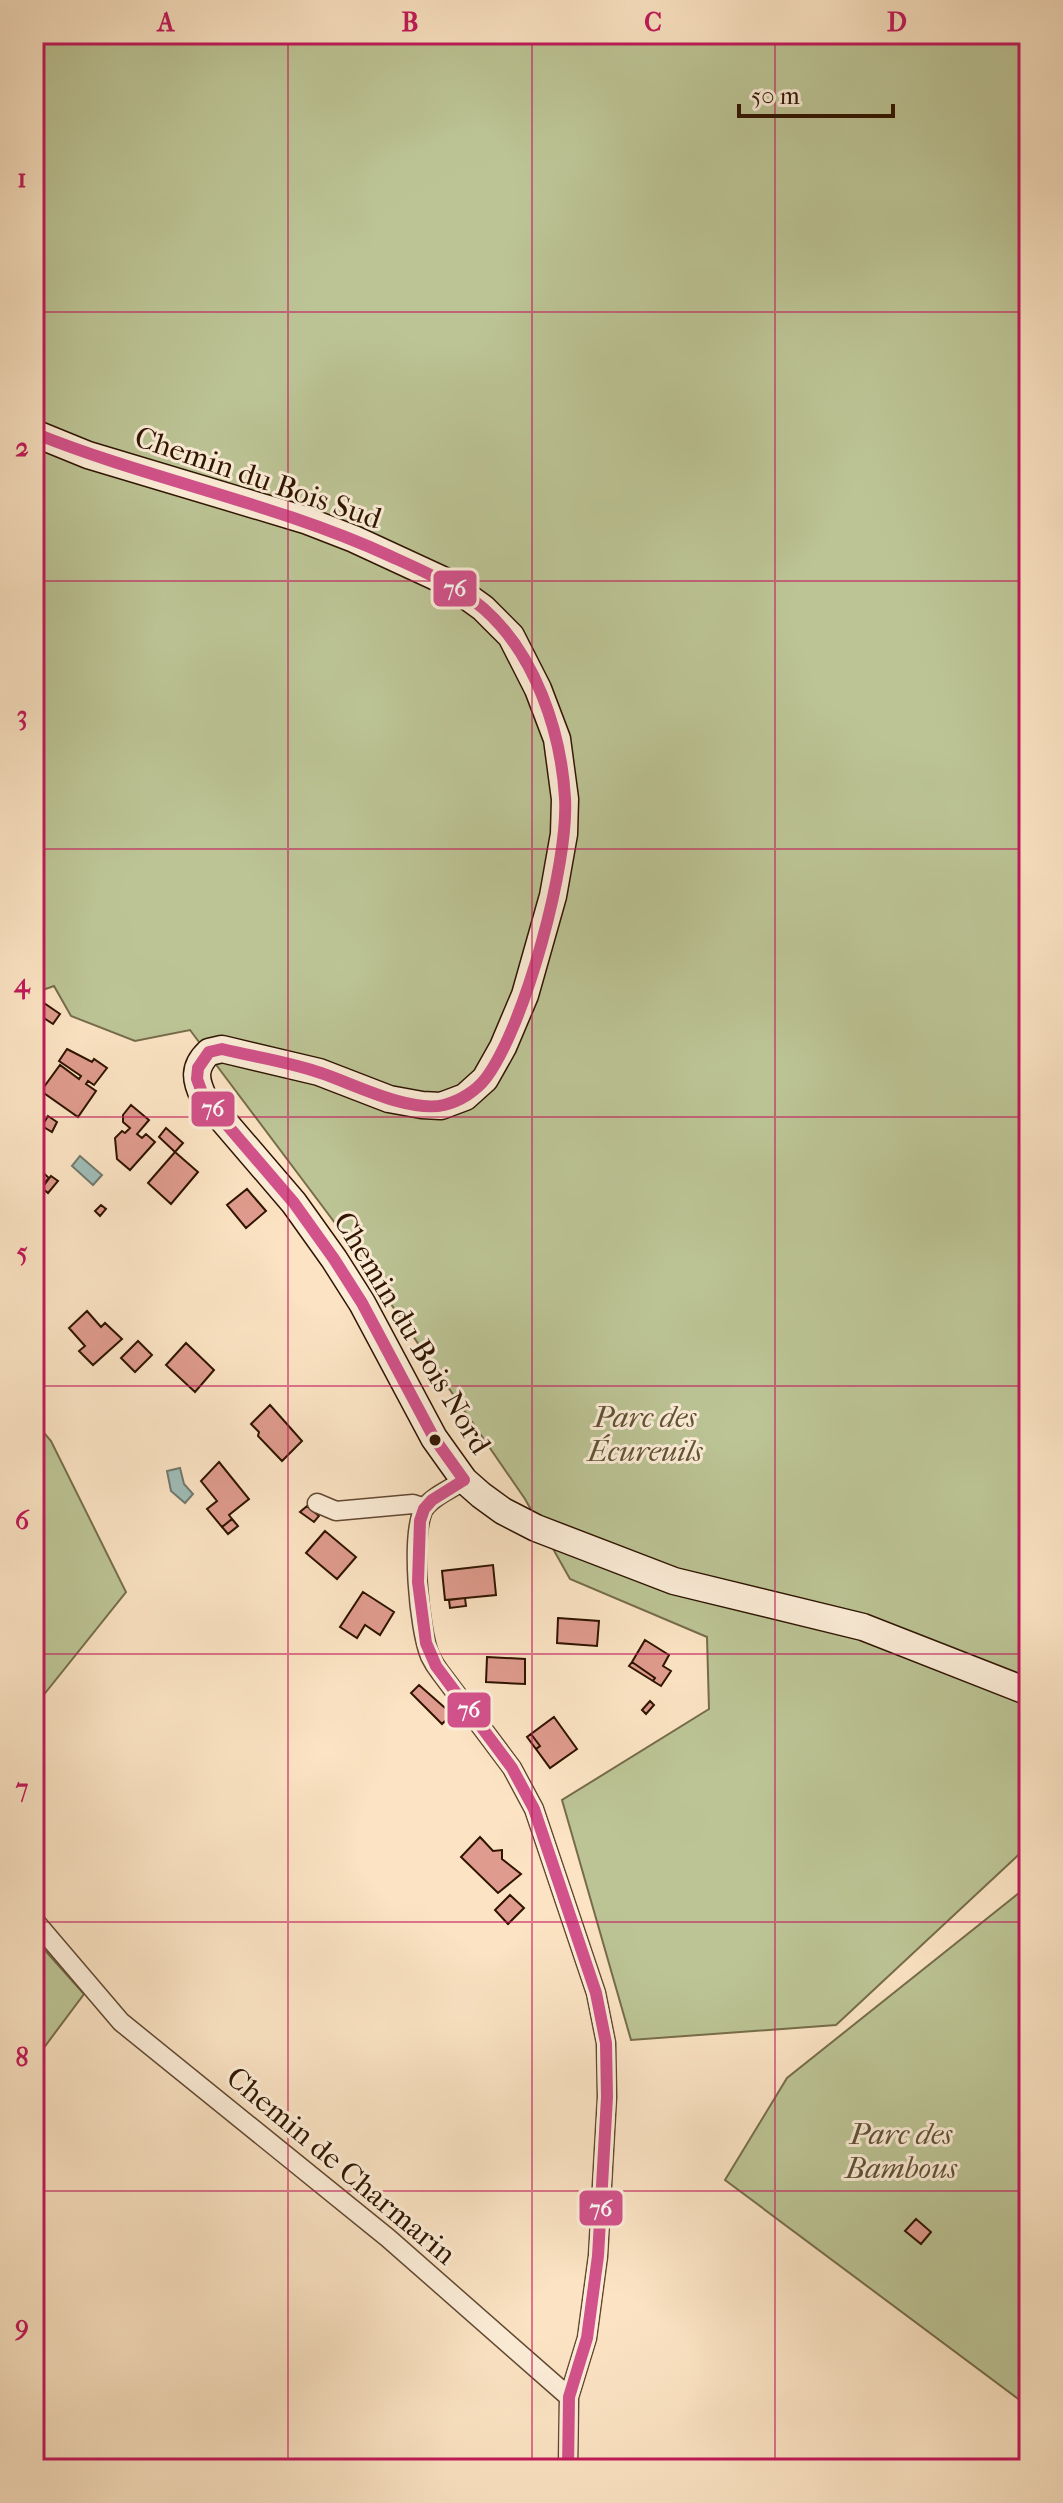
<svg xmlns="http://www.w3.org/2000/svg" width="1063" height="2503" font-family="'IM FELL French Canon',serif">
<style>
.green{fill:#bcc495;stroke:#766c4a;stroke-width:2}
.water{fill:#9fbdb8;stroke:#72796e;stroke-width:2}
.building{fill:#df9b8d;stroke:#2f1400;stroke-width:2}
.lines{fill:none;stroke-linecap:round;stroke-linejoin:round}
.street-casing{stroke:#624831;stroke-width:21}
.secondary-casing{stroke:#2f1400;stroke-width:29}
.street{stroke:#fcedd8;stroke-width:18}
.secondary{stroke:#fcedd8;stroke-width:26}
.bus-1-casing{stroke:#fcedd8;stroke-width:18}
.bus-1{stroke:#d2528b;stroke-width:12}
.grid{fill:none;stroke:#c2185b;stroke-width:2;stroke-opacity:0.55}
.bus-dot{fill:#2f1400;stroke:#fcedd8;stroke-width:3}
.labels{text-anchor:middle;dominant-baseline:central;stroke-width:6;stroke-linejoin:round;paint-order:stroke}
.street-label{font-size:30px;fill:#2f1400;stroke:#fcedd8}
.park-label{font-size:30px;font-style:italic;fill:#605234;stroke:#fcedd8}
.line-badge{stroke:#fcedd8;stroke-width:3}
.badge-label{font-size:22px;text-anchor:middle;font-weight:bold;fill:#fff}
.neatline{fill:none;stroke:#c2185b;stroke-width:3}
.grid-label{font-size:26px;text-anchor:middle;font-weight:bold;fill:#c2185b}
</style>
<rect width="100%" height="100%" fill="#fbe3c3"/>
<filter id="stains"><feTurbulence type="fractalNoise" baseFrequency=".0025" numOctaves="4"/><feColorMatrix values="0 0 0 0 .2 0 0 0 0 .09 0 0 0 0 .02 0 0 0 .5 -.17"/></filter>
<radialGradient id="worn" r=".72"><stop offset=".6" stop-color="#630" stop-opacity="0"/><stop offset="1" stop-color="#630" stop-opacity=".3"/></radialGradient>
<!-- green -->
<path class="green" d="M34,34H1029V1845L836,2025L631,2040L562,1800L709,1709L707,1637L570,1579L525,1499L338,1227L190,1030L135,1041L71,1016L54,986L34,993Z
M34,1421L51,1441L126,1592L34,1707Z
M1029,1885V2407L725,2180L787,2078Z
M34,1938L84,1994L34,2061Z"/>
<!-- water -->
<path class="water" d="M80,1156L102,1175L93,1185L72,1166Z
M180,1468L184,1484L193,1494L185,1503L171,1491L167,1471Z"/>
<!-- building -->
<path class="building" d="M44,1003L60,1014L53,1024L36,1013Z
M67,1049L92,1062L94,1059L107,1068L94,1085L88,1081L86,1084L96,1091L78,1117L41,1091L60,1065L79,1079L81,1076L59,1061Z
M131,1105L149,1120L137,1134L142,1138L146,1134L155,1142L130,1170L117,1159L115,1138L122,1131L125,1133L130,1128L123,1122V1115Z
M48,1116L57,1122L52,1132L42,1126Z
M166,1128L183,1143L175,1152L159,1137Z
M175,1152L198,1172L171,1204L148,1183Z
M38,1168L49,1178L40,1188L34,1183V1172Z
M51,1176L58,1181L48,1193L42,1188Z
M247,1189L266,1211L246,1228L227,1205Z
M101,1205L106,1209L100,1216L95,1211Z
M87,1311L101,1327L105,1323L122,1339L93,1365L79,1351L85,1346L69,1328Z
M138,1341L152,1355L135,1372L121,1358Z
M186,1343L214,1370L195,1392L166,1365Z
M270,1405L302,1441L282,1461L258,1436L259,1432L251,1424Z
M219,1462L249,1499L229,1515L232,1519L222,1527L207,1509L217,1501L201,1481Z
M307,1506L319,1516L314,1522L300,1512Z
M232,1519L238,1526L228,1534L222,1527Z
M325,1531L356,1557L337,1579L306,1553Z
M493,1565L496,1595L445,1600L442,1571Z
M363,1592L394,1612L380,1635L365,1625L357,1638L340,1627Z
M465,1598L466,1606L450,1608L449,1600Z
M558,1618L599,1621L597,1646L557,1643Z
M645,1640L669,1655L663,1666L671,1671L661,1686L653,1681L655,1678L632,1662Z
M487,1657L525,1659V1684L486,1682Z
M632,1662L655,1678L653,1681L629,1666Z
M419,1685L452,1714L442,1724L411,1693Z
M650,1701L654,1705L646,1714L642,1710Z
M554,1717L577,1749L550,1768L536,1749L540,1746L531,1734Z
M531,1734L540,1746L536,1749L527,1737Z
M480,1837L493,1851L502,1850V1859L521,1874L498,1893L461,1857Z
M510,1895L524,1908L508,1924L495,1910Z
M916,2219L931,2232L921,2244L905,2231Z"/>
<g class="lines">
<!-- street casing -->
<g class="street-casing">
<path id="street" d="M464,1480C452,1489 432,1496 424,1509C410,1534 419,1630 430,1656C433,1662 436,1667 440,1672L512,1768L534,1809L596,1993L606,2043L607,2097L598,2256L587,2338L569,2397L568,2469
M317,1503L336,1511L413,1504L425,1508
M34,1920L121,2022L388,2238L569,2397"/>
</g>
<!-- secondary casing -->
<g class="secondary-casing">
<path id="secondary" d="M34,433L88,455L305,520L354,539L447,582L483,608L511,636L538,689L557,739L565,799L564,834L553,896L525,995L503,1047L485,1079L465,1097L441,1106L422,1105L389,1099L319,1072L222,1049L209,1052C193,1067 195,1080 204,1098L294,1203L334,1259L362,1303L434,1438L464,1480L481,1495L503,1511L536,1528L674,1581L863,1627L1029,1692"/>
</g>
<!-- street -->
<use href="#street" class="street"/>
<!-- secondary -->
<use href="#secondary" class="secondary"/>
<!-- bus-1 casing -->
<g class="bus-1-casing">
<path id="bus-1" d="M34,433C150,480 275,503 390,556C423,571 456,585 484,609C535,654 561,731 565,798C569,863 525,1026 486,1078C476,1091 460,1101 444,1105C409,1113 354,1084 321,1073C290,1062 255,1057 222,1049L209,1052L198,1068L197,1079L204,1098L294,1203L334,1259L362,1303L434,1438L464,1480
M464,1480L432,1500L424,1509L420,1521L418,1582L426,1643L436,1666L512,1768L534,1809L596,1993L606,2043L607,2097L598,2256L587,2338L569,2397L568,2469"/>
</g>
<!-- bus-1 -->
<use href="#bus-1" class="bus-1"/>
</g>
<!-- grid -->
<path class="grid" d="M288,34V2469M532,34V2469M775,34V2469M34,312H1029M34,581H1029M34,849H1029M34,1117H1029M34,1386H1029M34,1654H1029M34,1922H1029M34,2191H1029"/>
<!-- markers -->
<circle class="bus-dot" cx="435" cy="1440" r="7"/>
<g class="labels">
<!-- street labels -->
<g class="street-label">
<text transform="translate(258 478) rotate(19)">Chemin du Bois Sud</text>
<text transform="translate(412 1333) rotate(59)">Chemin du Bois Nord</text>
<text transform="translate(341 2166) rotate(40)">Chemin de Charmarin</text>
</g>
<!-- park labels -->
<g class="park-label">
<text x="645" y="1417">Parc des<tspan x="645" dy="34">Écureuils</tspan></text>
<text x="901" y="2134">Parc des<tspan x="901" dy="34">Bambous</tspan></text>
</g>
</g>
<g class="line-badge">
<rect x="432" y="569" width="46" height="39" rx="8" fill="#d2528b"/>
<rect x="190" y="1090" width="46" height="38" rx="8" fill="#d2528b"/>
<rect x="446" y="1691" width="46" height="38" rx="8" fill="#d2528b"/>
<rect x="578" y="2189" width="46" height="38" rx="8" fill="#d2528b"/>
</g>
<g class="badge-label">
<text x="455" y="596">76</text>
<text x="213" y="1116">76</text>
<text x="469" y="1717">76</text>
<text x="601" y="2216">76</text>
</g>
<!-- margin -->
<rect width="1063" height="2503" fill="none" stroke="#fbe3c3" stroke-width="88"/>
<!-- scale -->
<path d="M739 104v12h154v-12" fill="none" stroke="#2f1400" stroke-width="4"/>
<text x="751" y="104" font-size="24" fill="#2f1400" stroke="#fcedd8" stroke-width="6" paint-order="stroke">50 m</text>
<rect x="44" y="44" width="975" height="2415" class="neatline"/>
<g class="grid-label">
<text x="166" y="31">A</text>
<text x="410" y="31">B</text>
<text x="653" y="31">C</text>
<text x="897" y="31">D</text>
<text x="22" y="187">1</text>
<text x="22" y="456">2</text>
<text x="22" y="724">3</text>
<text x="22" y="992">4</text>
<text x="22" y="1261">5</text>
<text x="22" y="1529">6</text>
<text x="22" y="1797">7</text>
<text x="22" y="2066">8</text>
<text x="22" y="2334">9</text>
</g>
<rect width="100%" height="100%" filter="url(#stains)"/>
<rect width="100%" height="100%" fill="url(#worn)"/>
</svg>
